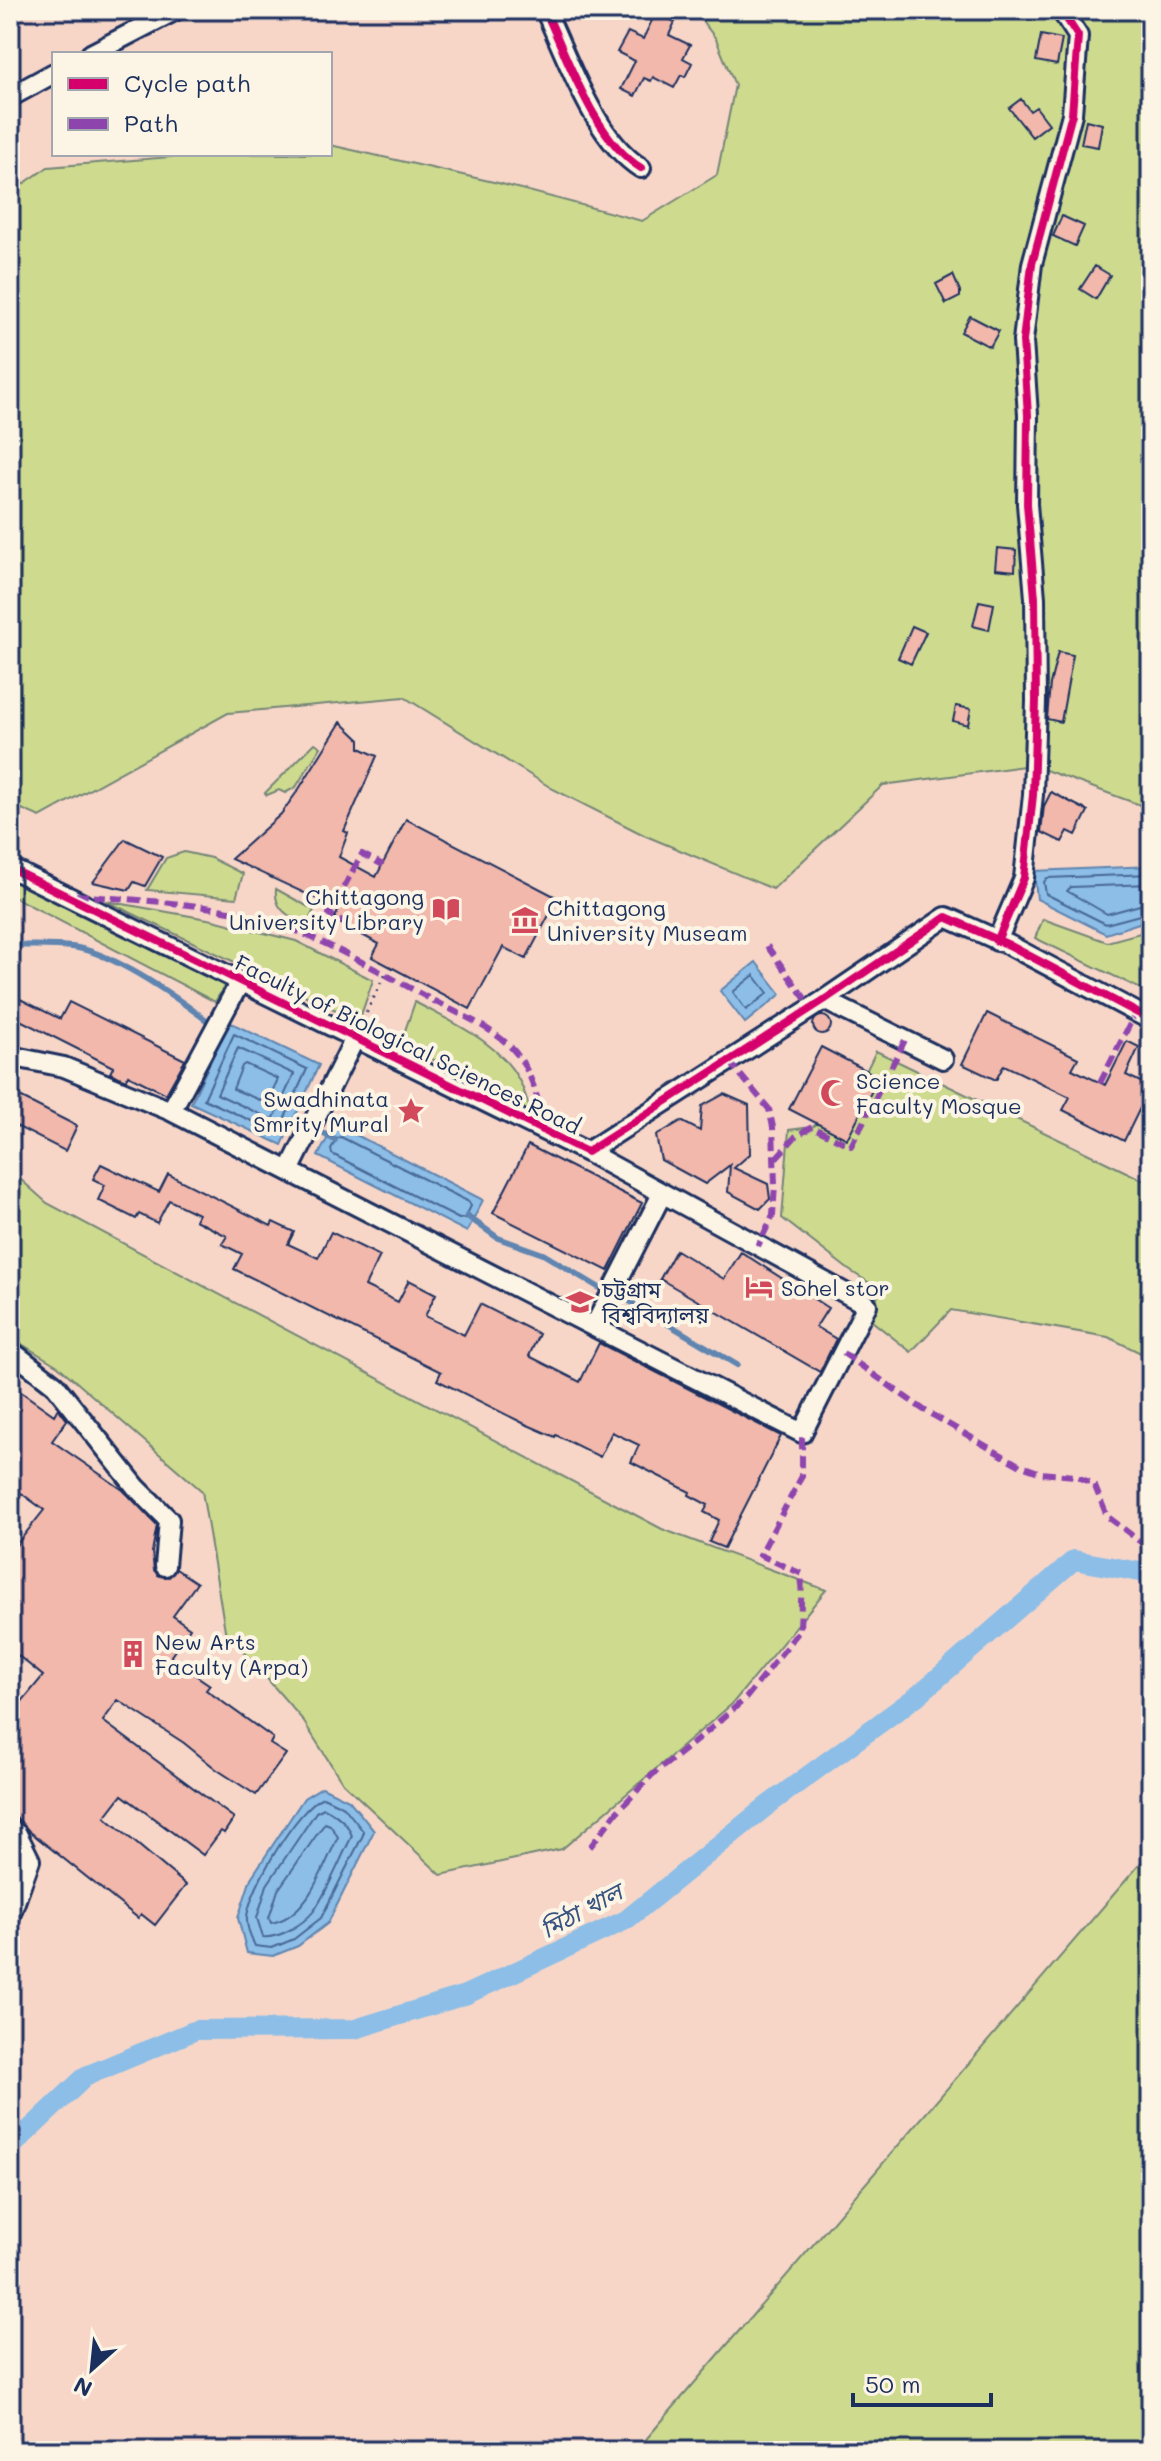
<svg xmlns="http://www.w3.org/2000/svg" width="1161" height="2461" font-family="Mali,'Noto Sans Bengali',sans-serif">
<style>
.built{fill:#f7d6c8;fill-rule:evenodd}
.green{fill:#cedb8f;stroke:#748576;stroke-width:2}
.water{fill:#8cbee7;stroke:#5f85b0;stroke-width:2}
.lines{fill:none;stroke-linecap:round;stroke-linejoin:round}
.shore{stroke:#486895;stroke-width:2}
.stream{stroke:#5f85b0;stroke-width:6}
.canal{stroke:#8cbee7;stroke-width:20}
.building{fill:#f2b8ac;stroke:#1b2f5e;stroke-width:2}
.minor-casing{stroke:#1b2f5e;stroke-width:24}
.path{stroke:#1b2f5e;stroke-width:3;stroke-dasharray:2 6;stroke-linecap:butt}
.minor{stroke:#fcf5e5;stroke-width:18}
.quiet{stroke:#8e44ad;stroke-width:6;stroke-dasharray:12 6;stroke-linecap:butt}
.cycleway-casing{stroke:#fcf5e5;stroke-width:13}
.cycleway{stroke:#d6006c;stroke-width:8}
.labels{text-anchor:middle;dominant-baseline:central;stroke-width:8;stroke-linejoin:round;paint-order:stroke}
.poi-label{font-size:22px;fill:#1b2f5e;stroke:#fcf5e5;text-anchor:start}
.street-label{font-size:22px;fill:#1b2f5e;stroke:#fcf5e5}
.water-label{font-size:24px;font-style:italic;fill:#375380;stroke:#fcf5e5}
</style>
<rect width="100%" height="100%" fill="#f9e3d4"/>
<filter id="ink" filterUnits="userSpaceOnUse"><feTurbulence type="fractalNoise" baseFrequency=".0125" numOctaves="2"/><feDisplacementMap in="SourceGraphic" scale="16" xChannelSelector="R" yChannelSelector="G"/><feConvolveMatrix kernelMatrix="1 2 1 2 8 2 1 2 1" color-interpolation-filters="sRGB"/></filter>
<g filter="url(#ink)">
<!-- built -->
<path class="built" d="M10,10H1151V2451H10ZM54,54H330V154H54Z"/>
<!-- green -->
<path class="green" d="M694,10H1151V809L1032,765L883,785L773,889L646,836L553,789L404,697L228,713L40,817L10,804V193L48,167L207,154H330V145L498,183L642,221L717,175L735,85L716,39Z
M315,743L321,747L296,787L285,793L279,790L267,795L265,793Z
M184,852L211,858L243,874L236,898L147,890L166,858Z
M10,875L226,983L215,1002L10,895Z
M276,889L314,910L306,926C290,916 274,911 276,889Z
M106,901L213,920L296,941L373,980L359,1021Z
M1043,919L1107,942L1151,930V994L1035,938Z
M415,1002C453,1023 501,1042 521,1084C525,1093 528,1104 532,1114L401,1042Z
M876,1051L1151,1184V1358L1108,1337L951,1310L911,1352L872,1321L879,1289L849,1270L782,1218L789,1130L812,1127L850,1104Z
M10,1170L47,1203L662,1529L826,1590L732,1704L562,1849L441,1875L343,1783L302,1719L225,1630L202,1491L58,1366L10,1337Z
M1151,1851V2451H637L648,2437Z"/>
<!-- water -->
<path class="water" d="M1151,866V919L1106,934L1037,899L1034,871Z
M756,962L781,994L745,1023L720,991Z
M229,1022L319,1065L282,1145L191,1103Z
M335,1124L483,1200L467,1232L318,1156Z
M322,1787L349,1800L374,1831L328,1923L298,1946L273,1956L247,1953L238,1918L251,1878L304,1798Z"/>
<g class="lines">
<!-- shore -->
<path class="shore" d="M1151,874L1047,878L1044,882L1046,894L1106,924L1151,912
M1151,884L1071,887L1067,891L1107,914L1151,902
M754,975L768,993L746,1010L733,992Z
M234,1034L307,1069L278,1133L204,1099Z
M238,1048L294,1074L273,1120L217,1094Z
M245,1064L278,1079L267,1103L233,1089L242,1066Z
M341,1137L469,1202L471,1206L465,1218L459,1219L332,1154L331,1149L337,1138Z
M323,1797L344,1807L363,1831V1835L321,1918L294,1939L272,1948L255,1946C251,1938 246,1925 247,1916C251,1887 297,1808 323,1797Z
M324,1808C336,1814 348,1823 352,1836C342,1855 325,1897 313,1912C303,1924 279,1939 263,1937L257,1918L267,1885L316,1812Z
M325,1823L330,1825L338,1837C323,1867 308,1917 271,1923L269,1918L278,1890Z"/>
<!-- stream -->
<path class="stream" d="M10,945C30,946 52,945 72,947C113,952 180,1000 213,1025
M324,1134L335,1140
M467,1216L498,1238L543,1254L598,1287
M626,1299L737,1365"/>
<!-- canal -->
<path class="canal" d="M10,2148L86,2076L196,2030L355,2029L465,1995L626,1920L768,1805L917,1696L1074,1560L1151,1574"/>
</g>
<!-- building -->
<path class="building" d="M656,12L675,22L669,35L690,45L683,58L692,63L685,77L681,75L674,88L653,77L651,81L644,78L635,96L621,89L635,61L617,52L628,32L643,39Z
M1041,35L1062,39L1057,65L1036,61Z
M1021,99L1030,111L1036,107L1049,124L1032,137L1009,108Z
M1086,120L1102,124L1098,147L1081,144Z
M1062,216L1084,226L1075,246L1053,236Z
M1095,266L1110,275L1096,299L1080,289Z
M953,275L960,291V297L946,304L936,284Z
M970,316L999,331L990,347L961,332Z
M997,548L1016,550L1015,571L995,569Z
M979,601L994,604L989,630L973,626Z
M912,626L926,632L911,664L898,658Z
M1058,652L1073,655L1061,722L1047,719L1050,684Z
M956,706L971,709L968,725L953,721Z
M341,722L360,740V748L377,756L344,831L348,833L339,857L376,877L406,819L558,898L526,959L503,947L470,1009L372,957L379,944L334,920L339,909L231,859L281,814L299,789Z
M1051,792L1088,811L1076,835L1068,831L1062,842L1041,832L1044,806Z
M125,839L162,857L145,886L134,882L129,890L93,882Z
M16,997L60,1019L69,1002L185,1060L166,1094L128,1075L126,1080L110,1073L113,1067L10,1015Z
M987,1013L1078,1058L1072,1069L1105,1085L1127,1041L1139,1047L1126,1075L1151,1087V1113L1140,1108L1124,1141L1063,1110L1070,1097L1004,1065L996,1080L962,1064Z
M813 1025a9 9 0 1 1 18 0a9 9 0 1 1-18 0Z
M821,1047L879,1077L847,1139L789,1109Z
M10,1092L77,1126L65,1151L10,1123Z
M724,1094L749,1105L750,1154L734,1168L768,1184L770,1199L760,1209L728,1192L730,1165L705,1184L661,1160L656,1136L681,1121L700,1131L702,1106Z
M528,1145L642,1203L608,1271L493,1213Z
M101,1164L159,1192L168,1174L271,1226L273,1222L294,1232L288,1244L318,1258L331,1232L380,1256L365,1286L398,1302L409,1280L436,1294L425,1316L464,1335L480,1304L539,1334L529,1356L580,1382L599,1343L781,1436L724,1548L709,1542L719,1520L704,1512L708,1505L689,1495L690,1492L631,1462L639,1445L612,1432L600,1457L556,1435L555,1437L523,1423L437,1380L441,1372L234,1269L242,1254L222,1244L227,1236L195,1220L198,1214L169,1200L157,1223L139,1214L136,1219L98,1200L105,1185L93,1179Z
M676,1250L724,1279L741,1252L828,1308L816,1327L836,1339L820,1372L660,1279Z
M10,1384L54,1415L58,1408L67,1420L52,1441L123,1490L157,1525L152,1552L154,1570L158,1575L169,1577L176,1569L197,1583L173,1616L190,1628L171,1656L172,1659L210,1685L206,1690L273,1738L270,1744L286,1754L256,1795L216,1769L184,1743L118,1700L103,1721L234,1818L224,1833L221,1831L203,1855L122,1795L105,1817L186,1885L155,1925L141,1914L138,1918L29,1831L18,1819L10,1816V1716L43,1676L10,1649V1553L44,1510L10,1485Z"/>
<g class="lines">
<!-- minor casing -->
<g class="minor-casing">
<path id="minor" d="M545,10C568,59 595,140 641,168
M91,54L176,10
M10,97L54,73
M10,868L587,1152L867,1305L802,1433L171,1111L64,1067L10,1056
M997,941L1024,878L1033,795L1036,701L1035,598L1027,504L1028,415L1023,341L1032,264L1072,114L1078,36L1061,10
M824,1000L943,1059
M171,1111L240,982
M587,1152L824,1000L946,917L1009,945L1151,1020
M289,1171L355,1038
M594,1327L662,1194
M10,1350L55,1385L136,1487L169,1520L165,1566
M10,1828L17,1834L30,1860L10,1916"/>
</g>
<!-- path -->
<path class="path" d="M363,1020L385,974"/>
<!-- minor -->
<use href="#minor" class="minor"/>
<!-- quiet -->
<path class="quiet" d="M76,895C141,901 227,903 287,927C337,947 386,975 434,1001C461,1015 496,1029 516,1053C534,1076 539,1105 546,1132
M366,934L329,914L362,854L383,865
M767,946L812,1008
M729,1061L769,1109L773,1127L775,1185L773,1215L758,1246
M1100,1083L1136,1012
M776,1158L796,1136L812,1127L851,1146L905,1040
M843,1353L924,1410L1019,1465L1041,1473L1075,1476L1094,1484L1107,1516L1151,1550
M590,1847L617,1812L652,1775L701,1737L746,1698L800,1630L802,1574L760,1555L802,1476V1433"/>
<!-- cycleway casing -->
<g class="cycleway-casing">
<path id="cycleway" d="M545,10C568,59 595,140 641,168
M10,868L587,1152L824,1000L946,917L1009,945L1151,1020
M997,941L1024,878L1033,795L1036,701L1035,598L1027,504L1028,415L1023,341L1032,264L1072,114L1078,36L1061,10"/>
</g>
<!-- cycleway -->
<use href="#cycleway" class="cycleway"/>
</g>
</g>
<!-- icons -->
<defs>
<g id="library-bare" transform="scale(2.16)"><path d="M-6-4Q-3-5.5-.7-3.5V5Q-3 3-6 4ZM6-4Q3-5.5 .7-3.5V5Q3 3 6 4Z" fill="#d1495b" stroke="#fcf5e5" stroke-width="2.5" paint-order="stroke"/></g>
<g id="museum-bare" transform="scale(2.16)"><path d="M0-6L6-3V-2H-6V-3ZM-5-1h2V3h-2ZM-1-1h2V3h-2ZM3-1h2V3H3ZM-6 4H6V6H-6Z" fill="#d1495b" stroke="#fcf5e5" stroke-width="2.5" paint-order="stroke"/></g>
<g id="mosque-bare" transform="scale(2.16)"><path d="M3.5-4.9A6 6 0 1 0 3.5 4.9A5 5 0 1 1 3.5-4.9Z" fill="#d1495b" stroke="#fcf5e5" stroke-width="2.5" paint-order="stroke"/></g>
<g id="sight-bare" transform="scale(2.16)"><path d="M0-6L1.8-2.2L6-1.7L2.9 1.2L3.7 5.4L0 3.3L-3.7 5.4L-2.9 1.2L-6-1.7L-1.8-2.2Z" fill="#d1495b" stroke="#fcf5e5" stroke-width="2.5" paint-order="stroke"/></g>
<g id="hotel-bare" transform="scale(2.16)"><path d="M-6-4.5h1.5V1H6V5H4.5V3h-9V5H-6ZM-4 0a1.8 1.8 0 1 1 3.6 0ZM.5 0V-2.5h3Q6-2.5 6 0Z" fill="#d1495b" stroke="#fcf5e5" stroke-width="2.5" paint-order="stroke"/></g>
<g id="university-bare" transform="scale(2.16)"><path d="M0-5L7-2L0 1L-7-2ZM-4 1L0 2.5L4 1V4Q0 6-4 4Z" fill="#d1495b" stroke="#fcf5e5" stroke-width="2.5" paint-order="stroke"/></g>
<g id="building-bare" transform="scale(2.16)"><path d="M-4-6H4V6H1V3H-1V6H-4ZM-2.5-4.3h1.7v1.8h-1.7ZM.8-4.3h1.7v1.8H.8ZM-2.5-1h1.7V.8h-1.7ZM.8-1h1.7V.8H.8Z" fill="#d1495b" stroke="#fcf5e5" stroke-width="2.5" paint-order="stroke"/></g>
</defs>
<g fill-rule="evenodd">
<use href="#library-bare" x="446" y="909"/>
<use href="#museum-bare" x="525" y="920"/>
<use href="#mosque-bare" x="834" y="1093"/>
<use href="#sight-bare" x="411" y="1111"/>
<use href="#hotel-bare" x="759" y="1287"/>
<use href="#university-bare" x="580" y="1302"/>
<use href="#building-bare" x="133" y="1654"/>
</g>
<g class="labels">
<!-- poi labels -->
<g class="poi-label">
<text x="424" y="896" text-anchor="end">Chittagong<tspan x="424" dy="25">University Library</tspan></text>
<text x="547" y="907">Chittagong<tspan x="547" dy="25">University Museam</tspan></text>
<text x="856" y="1080">Science<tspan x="856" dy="25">Faculty Mosque</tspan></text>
<text x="389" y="1098" text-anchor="end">Swadhinata<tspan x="389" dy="25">Smrity Mural</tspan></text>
<text x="781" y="1287">Sohel stor</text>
<text x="602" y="1289">চট্টগ্রাম<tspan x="602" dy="25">বিশ্ববিদ্যালয়</tspan></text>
<text x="155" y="1641">New Arts<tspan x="155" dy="25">Faculty (Arpa)</tspan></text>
</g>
<!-- street labels -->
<g class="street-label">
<text transform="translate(408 1044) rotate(26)">Faculty of Biological Sciences Road</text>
</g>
<!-- water labels -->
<g class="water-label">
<text transform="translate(581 1910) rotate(-28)">মিঠা খাল</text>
</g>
</g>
<!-- margin -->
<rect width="1161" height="2461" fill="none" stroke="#fcf5e5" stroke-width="40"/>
<rect x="20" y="20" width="1121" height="2421" fill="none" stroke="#1b2f5e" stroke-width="3" filter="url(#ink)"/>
<!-- legend -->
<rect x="52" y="52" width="280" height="104" fill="#fcf5e5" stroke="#a2a6af" stroke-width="2"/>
<rect x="68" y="78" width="40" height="12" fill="#d6006c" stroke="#a2a6af" stroke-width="2"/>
<text x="124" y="92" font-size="24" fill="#1b2f5e">Cycle path</text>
<rect x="68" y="118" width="40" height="12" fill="#8e44ad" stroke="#a2a6af" stroke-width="2"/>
<text x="124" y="132" font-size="24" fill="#1b2f5e">Path</text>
<!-- north arrow -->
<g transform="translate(92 2369) rotate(207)" stroke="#fcf5e5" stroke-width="6" paint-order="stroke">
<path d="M0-6L14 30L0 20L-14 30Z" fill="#1b2f5e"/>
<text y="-12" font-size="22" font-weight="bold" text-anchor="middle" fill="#1b2f5e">N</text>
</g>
<!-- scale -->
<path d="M853 2393v12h138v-12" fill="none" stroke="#1b2f5e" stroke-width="4"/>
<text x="865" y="2393" font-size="24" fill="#1b2f5e" stroke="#fcf5e5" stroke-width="6" paint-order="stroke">50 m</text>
</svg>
